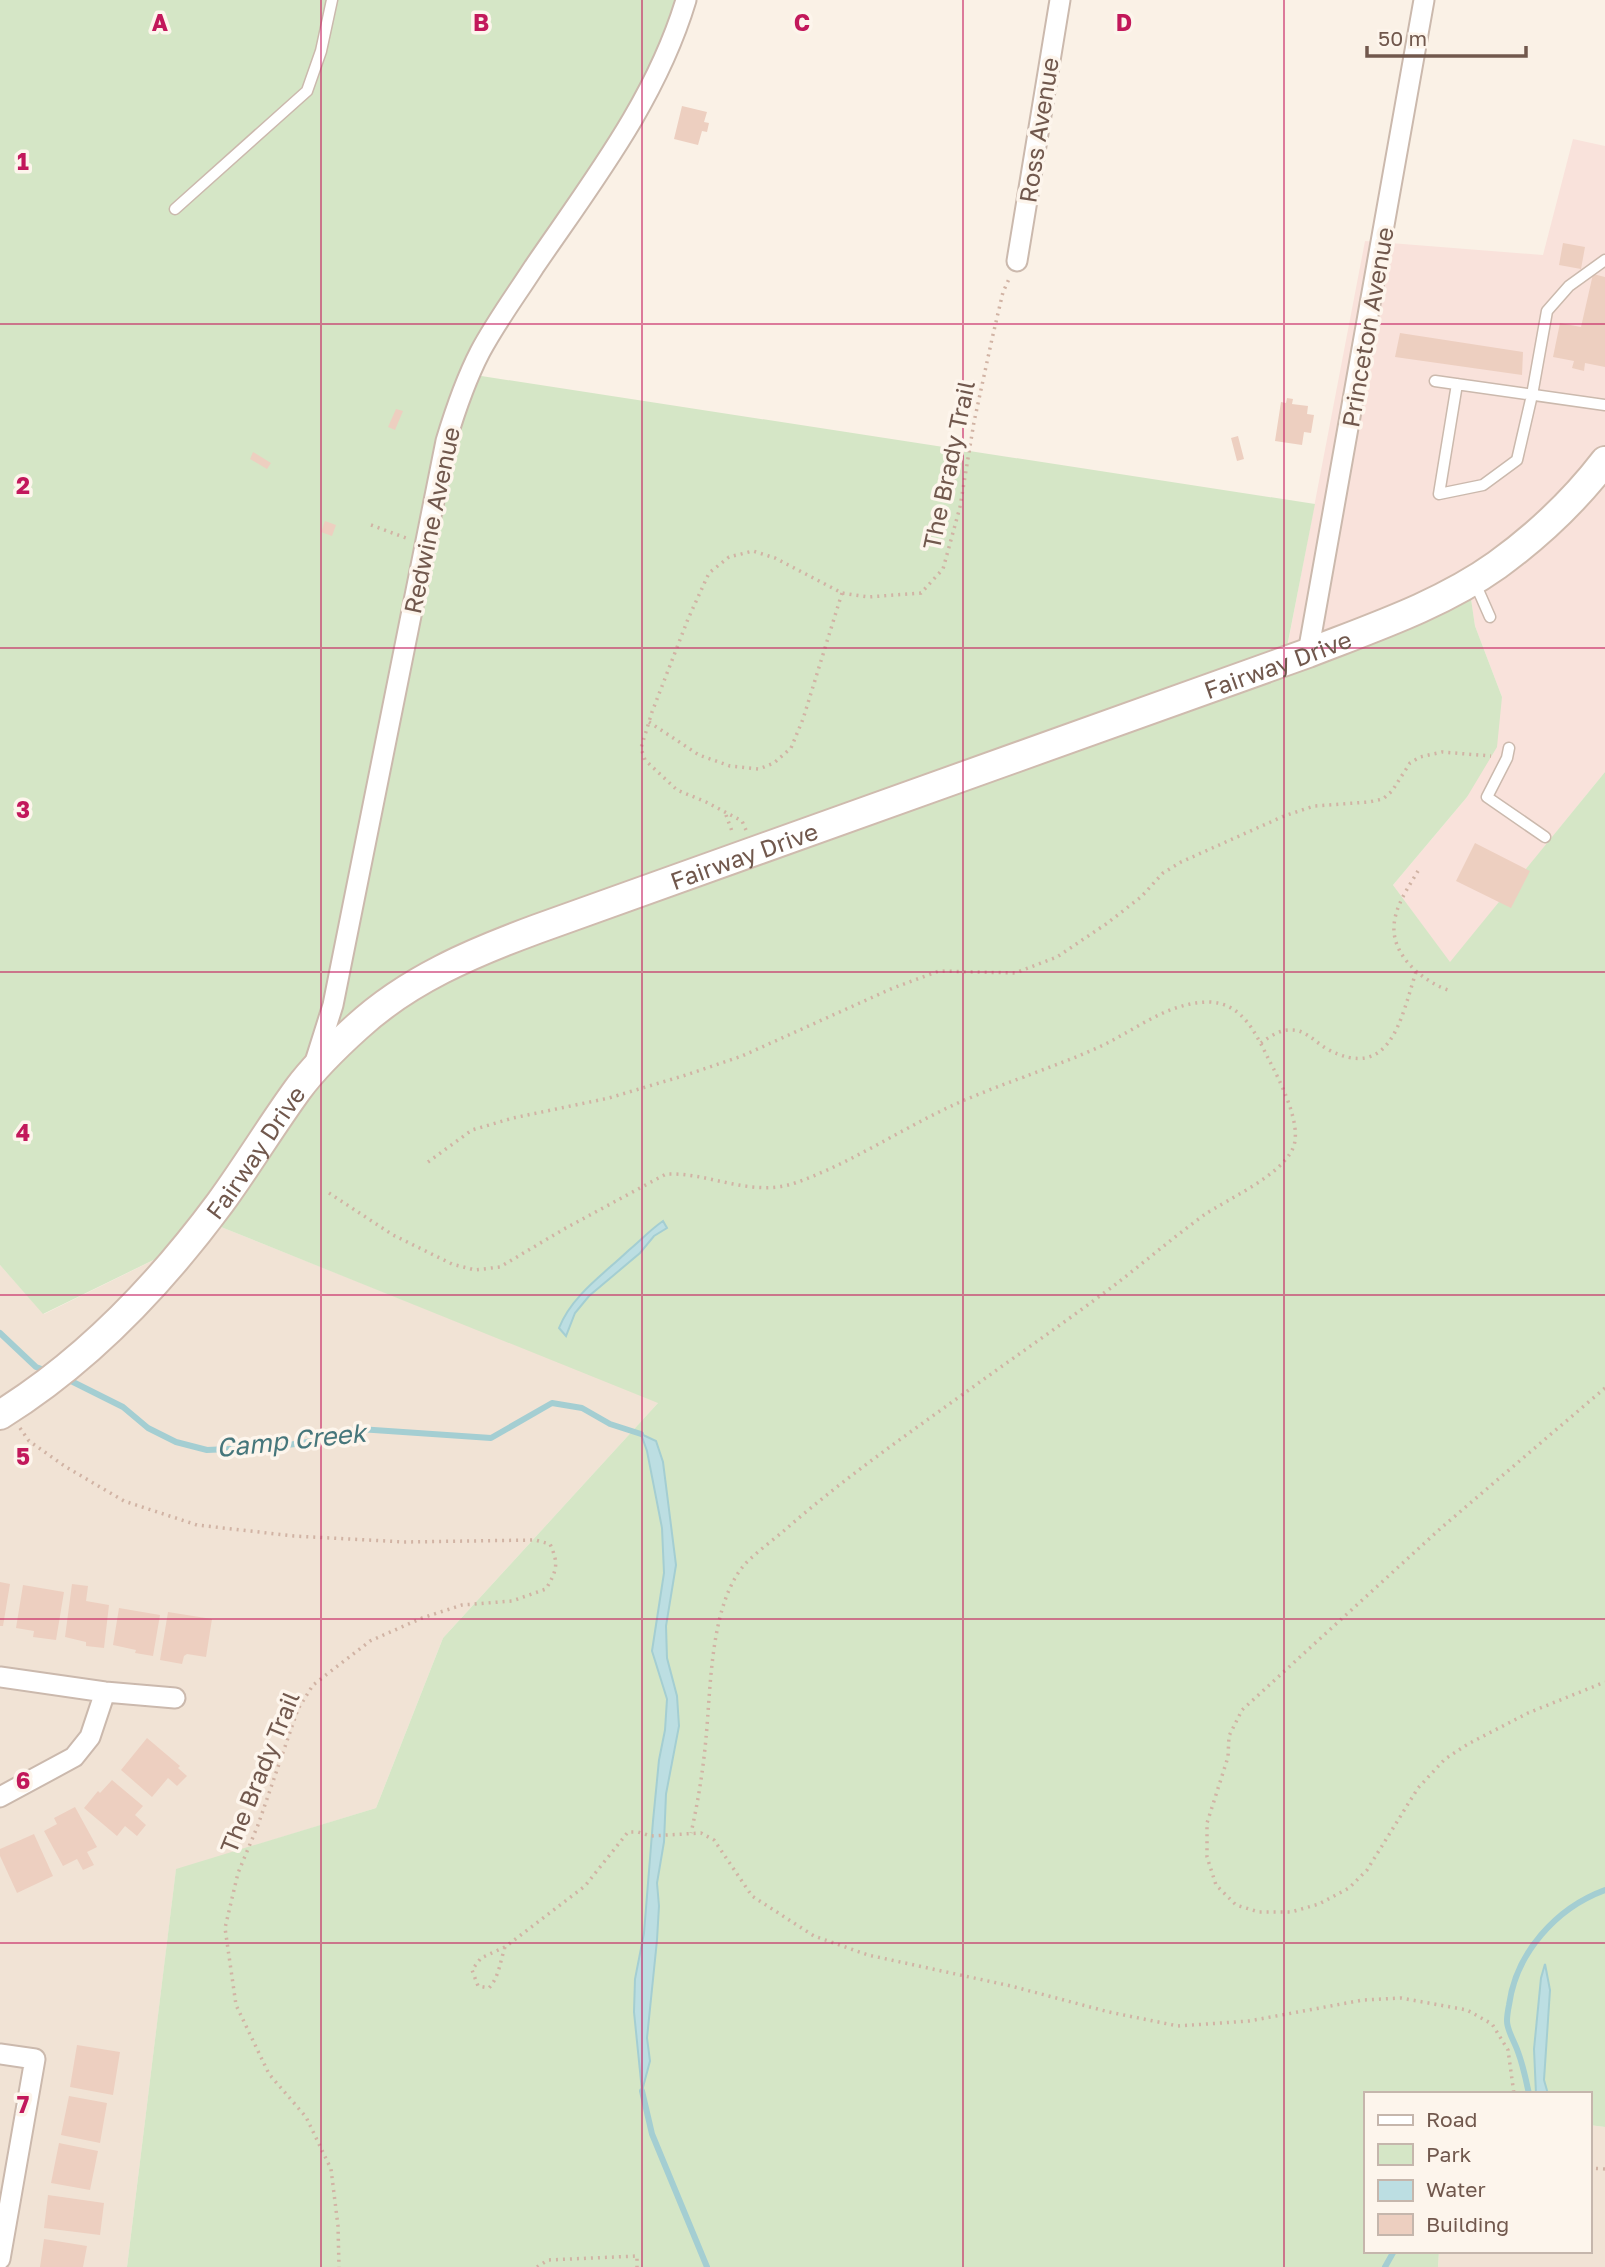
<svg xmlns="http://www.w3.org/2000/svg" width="1605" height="2267" font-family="'Golos Text',sans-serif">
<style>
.residential{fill:#f1e3d5}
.commercial{fill:#f9e2db}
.green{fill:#d5e6c6}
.water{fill:#bcdee2;stroke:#a4ced2;stroke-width:2}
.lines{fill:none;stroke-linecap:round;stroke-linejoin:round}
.stream{stroke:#a4ced2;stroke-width:6}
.building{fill:#edcfc0}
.lane-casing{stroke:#cbb9ad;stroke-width:13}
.street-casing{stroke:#cbb9ad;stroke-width:23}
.secondary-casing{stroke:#cfbbae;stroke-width:32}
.path{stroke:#d1b3a4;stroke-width:3.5;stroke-dasharray:2 5;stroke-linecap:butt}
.lane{stroke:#fff;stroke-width:10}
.street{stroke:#fff;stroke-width:19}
.secondary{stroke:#fff;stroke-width:28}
.grid{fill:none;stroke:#c2185b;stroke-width:2;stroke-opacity:0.55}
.labels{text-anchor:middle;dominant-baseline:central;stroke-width:7;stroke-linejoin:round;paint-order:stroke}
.street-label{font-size:24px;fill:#71584d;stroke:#fdf5ec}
.water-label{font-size:26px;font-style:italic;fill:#46767b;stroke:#fdf5ec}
.grid-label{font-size:23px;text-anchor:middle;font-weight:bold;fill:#c2185b;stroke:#fdf5ec;stroke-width:7;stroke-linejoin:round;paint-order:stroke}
</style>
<rect width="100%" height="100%" fill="#faf1e6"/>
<!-- residential -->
<path class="residential" d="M221,1227L659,1402L443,1638L376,1808L176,1870L127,2267H0V1265L44,1314Z
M1589,2125L1605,2127V2267H1438L1439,2251H1589Z"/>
<!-- commercial -->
<path class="commercial" d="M1573,139L1605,146V772L1450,963L1393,885L1467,797L1502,697L1475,626L1469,586L1287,648L1365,241L1543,255Z"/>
<!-- green -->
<path class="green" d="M0,0H675L646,81L475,375L1315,504L1287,647L1469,585L1475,626L1502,697L1497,747L1467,797L1393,885L1450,962L1605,772V2127L1589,2125V2094H1365V2251H1439L1438,2267H127L176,1869L376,1808L443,1638L658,1403L221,1227L43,1314L0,1265Z"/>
<!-- water -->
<path class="water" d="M663,1221L667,1228L654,1236L640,1253L589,1296L575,1313L566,1336L559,1328C572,1295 604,1274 629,1250C641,1240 650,1230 663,1221Z
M641,1434L656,1441L663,1462L676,1565L666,1626L667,1658L677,1696L679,1726L666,1794L664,1842L657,1883L659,1906L657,1940L647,2038L650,2061L642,2091L634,2012L635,1979L644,1933L653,1821L659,1760L665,1730L667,1699L652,1651L664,1573L662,1528L647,1451Z
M1545,1964L1550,1990L1544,2080L1548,2094H1536L1534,2049L1541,1978Z"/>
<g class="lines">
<!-- stream -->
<path class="stream" d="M0,1333L36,1367L47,1371
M67,1379L123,1407L148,1428L176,1442L207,1450L271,1447L303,1443L359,1429L491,1438L552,1403L582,1408L610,1424L641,1434
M642,2091L652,2134L707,2267
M1529,2094C1526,2080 1523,2065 1518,2052C1515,2042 1507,2031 1507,2021C1507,2016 1508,2010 1509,2005C1516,1953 1556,1908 1605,1890
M1385,2267L1394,2251"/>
</g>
<!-- building -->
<path class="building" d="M682,106L707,112L704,122L709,123L707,132L702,131L698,145L674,139Z
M1563,243L1585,247L1581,269L1559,265Z
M1593,274L1605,277V367L1585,363L1584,371L1572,368L1574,361L1553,357L1560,323L1581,327Z
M1400,333L1523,352L1522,375L1395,357Z
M1287,398L1293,399L1292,404L1308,406L1307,414L1314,415L1311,433L1304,432L1302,445L1275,441L1281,402L1286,403Z
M396,409L403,411L395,430L388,427Z
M1238,436L1244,459L1237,461L1231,438Z
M253,452L271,463L267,469L250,459Z
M325,521L336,525L332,536L321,532Z
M1475,843L1530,871L1511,908L1456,881Z
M0,1582L10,1584L3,1626H0Z
M72,1584L88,1586L86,1601L109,1605L104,1648L86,1646V1642L65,1637Z
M23,1585L64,1592L56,1640L33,1637L34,1631L16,1628Z
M119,1608L160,1615L153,1656L135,1653L136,1650L113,1645Z
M168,1612L212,1619L206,1657L187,1654L184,1656L182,1664L160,1660Z
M147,1738L180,1766L178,1768L187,1776L177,1786L168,1778L152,1797L121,1770Z
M112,1780L143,1806L135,1815L146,1825L137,1836L125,1826L117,1836L84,1808L98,1791L100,1793Z
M75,1807L97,1847L87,1852L94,1865L83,1870L77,1859L63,1866L44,1831L57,1824L54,1818Z
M34,1834L53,1876L17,1893L0,1856V1849Z
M77,2045L120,2052L113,2095L70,2087Z
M69,2096L107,2103L100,2143L61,2135Z
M59,2143L98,2151L90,2190L51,2183Z
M48,2195L104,2203L100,2235L44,2228Z
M44,2239L87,2246L83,2267H40Z"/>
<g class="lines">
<!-- lane casing -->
<g class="lane-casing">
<path id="lane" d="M175,209L307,91L321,51L332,0
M1435,381L1605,405
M1457,384L1439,494L1483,485L1517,460L1532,395L1547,311L1569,286L1605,260
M1475,583L1490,617
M1509,748L1507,758L1487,797L1545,837"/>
</g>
<!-- street casing -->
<g class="street-casing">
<path id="street" d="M1017,261L1060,0
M1308,653L1424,0
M315,1062L333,1005L446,441C455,411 465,381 480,352C496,322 516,295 534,267C592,182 656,100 686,0
M0,1677L105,1692L175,1698
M0,1797L74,1757L90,1737L105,1692
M0,2054L35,2059L0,2259"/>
</g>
<!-- secondary casing -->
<g class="secondary-casing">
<g id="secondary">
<path id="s1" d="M0,1415C87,1361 160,1284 220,1203C247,1166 271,1126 298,1089C315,1066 336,1046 357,1027C408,980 472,953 537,929L1308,653C1372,628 1441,605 1497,565C1537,536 1575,500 1605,461"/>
</g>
</g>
<!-- path -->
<path class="path" d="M371,525L406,538
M649,722L699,755L730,766L759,769L774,763L791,748L803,719L842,593
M726,815L733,834
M746,830L742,821L706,802L677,790L645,760L641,748L652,712L688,619L709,573L729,557L753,551L775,558L842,593L868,597L921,593L943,569L960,507L974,422L992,339L1003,292L1009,279
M1418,871C1408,888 1395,906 1394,926C1392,957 1425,983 1451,991
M1261,1043C1269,1037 1279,1030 1290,1030C1305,1029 1315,1042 1327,1049C1391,1083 1401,1018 1416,972
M428,1162L472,1130L513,1118L609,1098L686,1075L742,1056L893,988L939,971L1015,973L1057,957L1106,924L1141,897L1163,873L1181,862L1284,816L1314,806L1369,802L1383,799L1392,791L1410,763L1420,757L1442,752L1491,756
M329,1193L393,1235L452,1264L475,1270L500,1267L564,1229L666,1174C709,1172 751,1198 795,1183C855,1162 908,1124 967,1099C1010,1081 1054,1067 1097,1048C1133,1032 1167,1002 1209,1002C1242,1003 1255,1032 1268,1058C1279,1079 1303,1125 1293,1148C1281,1176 1229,1198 1204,1215C1171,1239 1140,1266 1108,1290C1061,1325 1013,1358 966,1392C905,1436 843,1479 786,1529C773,1540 758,1551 746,1563C710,1602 711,1687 706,1738C703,1771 698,1802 691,1833
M1605,1388L1441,1528L1242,1710L1229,1736L1228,1757L1207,1823V1857L1216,1885L1236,1905L1259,1912H1291L1319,1904L1349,1888L1367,1870L1418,1788L1445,1759L1468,1744L1528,1713L1605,1682
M20,1428L29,1441L66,1467L124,1501L197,1525L294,1536L404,1542L535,1540L550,1544C559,1564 557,1570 546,1589L512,1601L462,1605L422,1618L370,1641L313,1685L298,1709L258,1825L238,1873L225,1928L236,2005L269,2074L306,2117L331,2169L338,2226L339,2267
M505,1947C500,1962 499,1977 489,1988L478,1986L472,1970L481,1958L505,1947L585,1886L628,1832H638L651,1836L701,1833L714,1840L752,1896L814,1936L868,1955L1011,1986L1109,2012L1178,2026L1249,2021L1363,2000L1401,1998L1467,2010L1492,2024L1508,2050L1514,2094
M1589,2168L1605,2169
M537,2267L548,2260L637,2256V2267"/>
<!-- lane -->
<use href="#lane" class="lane"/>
<!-- street -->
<use href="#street" class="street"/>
<!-- secondary -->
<use href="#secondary" class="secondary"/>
</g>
<!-- grid -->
<path class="grid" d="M321,0V2267M642,0V2267M963,0V2267M1284,0V2267M0,324H1605M0,648H1605M0,972H1605M0,1295H1605M0,1619H1605M0,1943H1605"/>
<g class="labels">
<!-- street labels -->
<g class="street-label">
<text transform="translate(1038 130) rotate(-81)">Ross Avenue</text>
<text transform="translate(1367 327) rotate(-80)">Princeton Avenue</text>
<text transform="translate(948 465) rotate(-78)">The Brady Trail</text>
<text transform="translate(431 520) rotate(-78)">Redwine Avenue</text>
<text stroke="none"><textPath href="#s1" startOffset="1524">Fairway Drive</textPath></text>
<text stroke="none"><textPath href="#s1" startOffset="957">Fairway Drive</textPath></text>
<text stroke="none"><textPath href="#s1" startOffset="369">Fairway Drive</textPath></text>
<text transform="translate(259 1772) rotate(-68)">The Brady Trail</text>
</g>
<!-- water labels -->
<g class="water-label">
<text transform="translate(291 1440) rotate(-6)">Camp Creek</text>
</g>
</g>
<g class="grid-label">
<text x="160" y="31">A</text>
<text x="481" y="31">B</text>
<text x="802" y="31">C</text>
<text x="1124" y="31">D</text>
<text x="23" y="170">1</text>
<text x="23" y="494">2</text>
<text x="23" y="818">3</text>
<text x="23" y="1141">4</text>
<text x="23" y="1465">5</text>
<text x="23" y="1789">6</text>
<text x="23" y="2113">7</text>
</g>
<!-- legend -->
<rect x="1364" y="2092" width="228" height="161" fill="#fdf5ec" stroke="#c5b6ac" stroke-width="2"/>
<rect x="1378" y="2115" width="35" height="10" fill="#ffffff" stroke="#c5b6ac" stroke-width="2"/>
<text x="1426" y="2127" font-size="21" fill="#71584d">Road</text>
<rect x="1378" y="2144" width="35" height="21" fill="#d5e6c6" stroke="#c5b6ac" stroke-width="2"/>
<text x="1426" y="2162" font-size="21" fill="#71584d">Park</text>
<rect x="1378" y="2180" width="35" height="21" fill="#bcdee2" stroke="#c5b6ac" stroke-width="2"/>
<text x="1426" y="2197" font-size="21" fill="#71584d">Water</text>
<rect x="1378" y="2214" width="35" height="21" fill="#edcfc0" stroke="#c5b6ac" stroke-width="2"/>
<text x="1426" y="2232" font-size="21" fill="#71584d">Building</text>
<!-- scale -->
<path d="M1367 46v10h159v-10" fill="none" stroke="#71584d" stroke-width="3.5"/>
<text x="1378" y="46" font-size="21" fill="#71584d" stroke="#fdf5ec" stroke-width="5" paint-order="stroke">50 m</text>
</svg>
